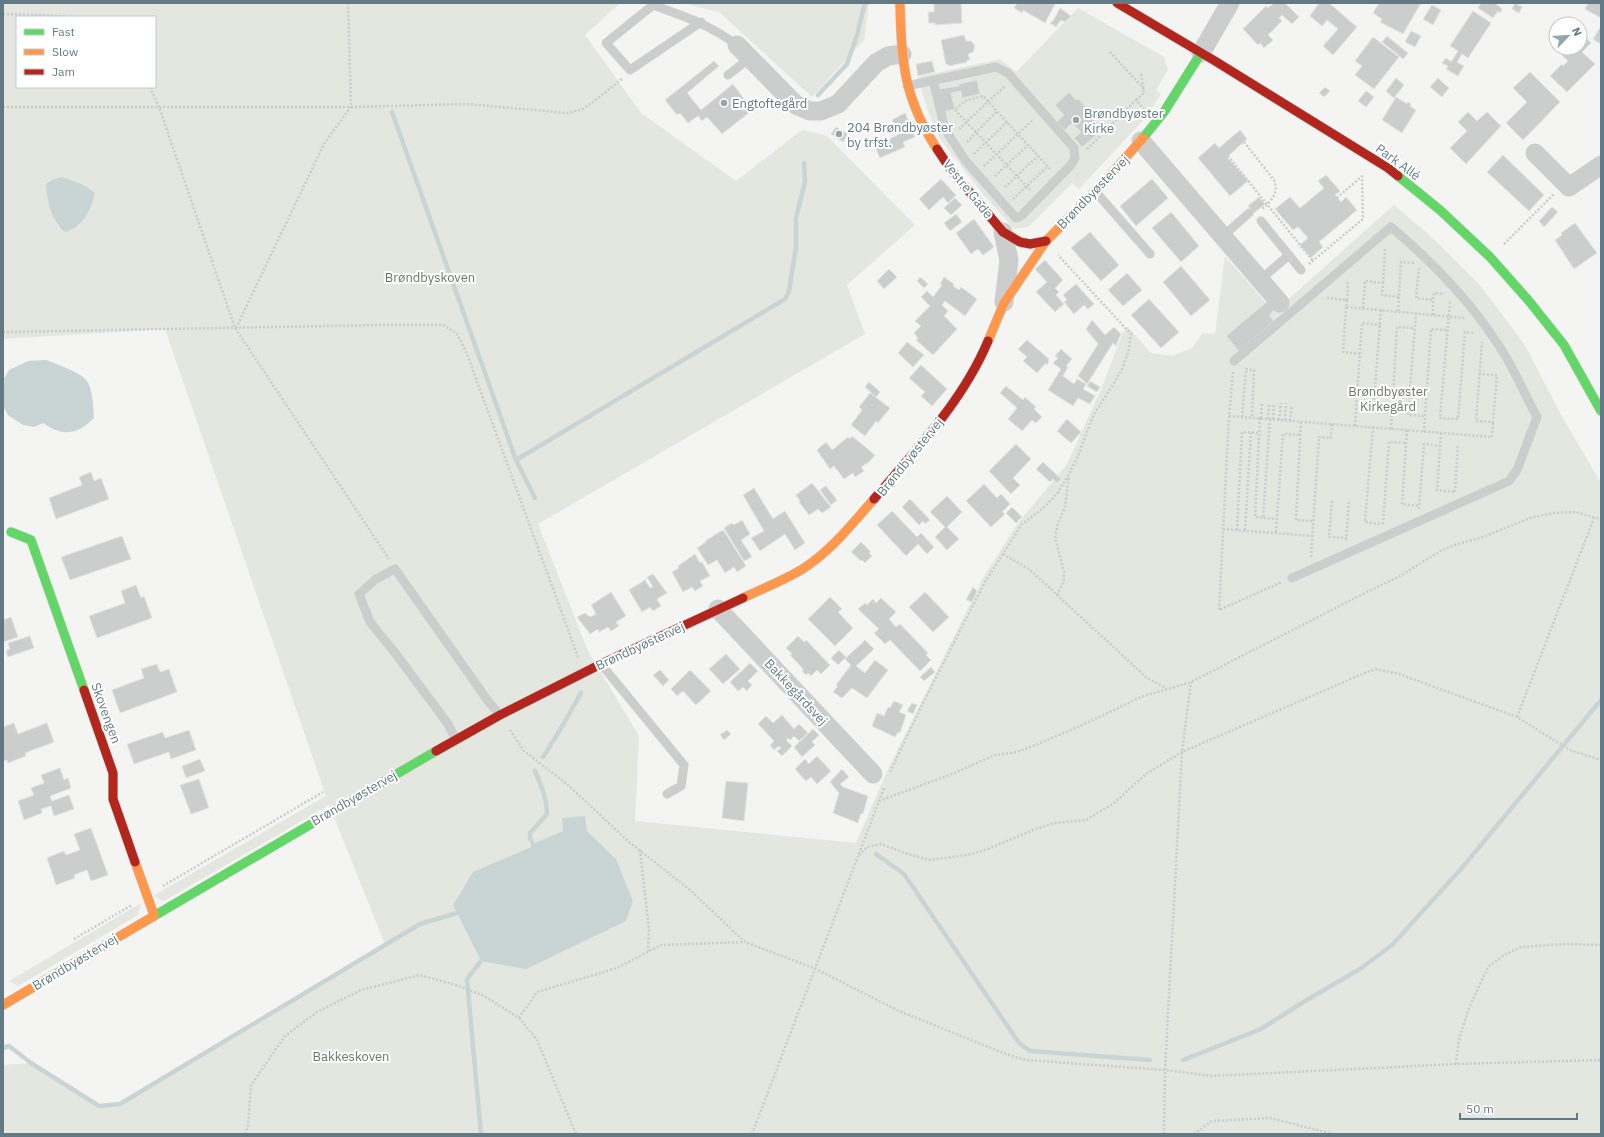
<svg xmlns="http://www.w3.org/2000/svg" width="1604" height="1137" font-family="'IBM Plex Sans',sans-serif">
<style>
.green{fill:#e4e7e0;fill-rule:evenodd}
.water{fill:#c9d4d5}
.lines{fill:none;stroke-linecap:round;stroke-linejoin:round}
.stream{stroke:#c9d4d5;stroke-width:4.5}
.building{fill:#cccece;stroke:#e3e3e2}
.fast-casing{stroke:#d0d2d2;stroke-width:10}
.slow-casing{stroke:#d0d2d2;stroke-width:10}
.jam-casing{stroke:#d0d2d2;stroke-width:10}
.path{stroke:#cacbcc;stroke-width:2.5;stroke-dasharray:2 2;stroke-linecap:butt}
.lane{stroke:#cccdcd;stroke-width:9}
.street{stroke:#cccdcd;stroke-width:19}
.fast{stroke:#63d668;stroke-width:9}
.slow{stroke:#ff974d;stroke-width:9}
.jam{stroke:#b3261e;stroke-width:9}
.poi-dot{fill:#95a5ab;stroke:#fff;stroke-width:1.5}
.labels{text-anchor:middle;dominant-baseline:central;stroke-width:4;stroke-linejoin:round;paint-order:stroke}
.poi-label{font-size:13px;fill:#627a85;stroke:#fff;text-anchor:start}
.street-label{font-size:13px;fill:#627a85;stroke:#fff}
.park-label{font-size:13px;fill:#6a7b61;stroke:#fff}
</style>
<rect width="100%" height="100%" fill="#f4f4f2"/>
<!-- green -->
<path class="green" d="M3,3H620L585,35L641,113L736,181L802,130L827,136L915,225L847,285L865,334L538,524L588,651L639,736L635,821L856,843L887,771L983,578L1018,523L1067,464L1102,387L1123,332L1128,327L1151,353L1172,356L1192,348L1203,333L1215,334L1225,256L1274,312L1394,205L1435,240L1479,284L1525,345L1560,413L1601,483V1134H5L3,1122V1065L31,1063L99,1106L120,1104L385,944L329,805L164,901L153,896L326,796L165,329L3,339ZM17,17H155V87H17ZM70,179L79,183L82,219L79,226L59,227L55,221L47,196ZM563,831H587L616,859L633,901L626,921L481,961L453,905L473,872L531,847Z
M682,3H869L864,40L812,97L719,12Z
M1078,8L1164,57L1168,70L1156,90L1161,94L1147,116L1079,189L1072,183L1028,227L1014,229L984,195L940,139L927,109L918,77L1000,59L1016,72Z
M141,903L138,915L18,986L9,981Z"/>
<!-- water -->
<path class="water" d="M61,177C73,180 86,185 95,193C91,210 83,227 65,232C51,220 47,201 46,184L52,180Z
M46,360C56,364 80,372 87,381C93,389 93,408 94,418C77,435 63,437 43,423L34,427L23,425L8,415L3,406V381L9,370L28,361Z
M585,816L587,831L616,859L633,901L626,921L526,969L481,961L453,905L473,872L531,847L530,839L532,838L535,843L563,831L562,818Z"/>
<g class="lines">
<!-- stream -->
<path class="stream" d="M818,95L847,64L857,35L865,3
M392,112L516,460L535,498
M516,460L785,299L789,291L796,247V218L805,182L804,163
M543,757L560,730L581,693
M530,839V833L547,814C547,799 541,785 535,771
M876,854L904,874L1019,1043L1030,1051L1150,1060
M481,961L467,979L481,1134
M3,1048L9,1046L31,1063L99,1106L120,1104L420,924L457,913
M1183,1060L1261,1029L1305,1001L1360,969L1392,945L1461,869L1601,700"/>
</g>
<!-- building -->
<path class="building" d="M934,3H961L962,23L935,25V23H929L928,12H934Z
M1017,3H1053L1055,4L1045,23L1023,10L1022,13L1014,8Z
M1274,3H1285L1299,17L1292,24L1282,15L1279,18L1282,21L1268,35L1273,40L1264,48L1260,43L1258,45L1243,29L1266,6L1268,8Z
M1319,3H1329L1357,27L1333,55L1323,46L1338,29L1327,20L1322,26L1310,16Z
M1379,3H1421L1403,34L1380,22L1382,19L1373,13Z
M1481,3H1495L1502,9L1500,13L1498,11L1493,18L1478,8Z
M1515,3L1522,7L1519,13L1512,9Z
M1588,3H1601V18L1585,9Z
M1432,5L1441,10L1433,25L1423,19Z
M1060,8L1071,16L1065,22L1061,20L1056,27L1050,23L1052,21H1053Z
M1473,11L1491,23L1468,58L1462,54L1457,62L1464,66L1458,76L1446,69L1448,66L1442,63L1446,58L1451,62L1458,51L1450,46Z
M1601,26V44L1593,39Z
M1411,31L1421,36L1415,47L1405,42Z
M1580,32L1591,43L1582,52L1595,64L1567,92L1550,76L1562,64L1563,66L1568,61L1559,52L1563,48H1580Z
M964,35L966,41H971L975,46L973,52L968,54L970,60H967V62L949,66L948,64L946,65L941,40Z
M1387,36L1408,53L1403,59L1382,42Z
M1373,37L1399,57L1374,89L1355,75L1362,66L1355,61Z
M714,61L719,66L687,93L701,110L733,84L747,103L746,104L751,111L722,134L707,117L702,121L698,116L688,123L680,113L677,115L665,100Z
M932,61L935,72L918,76L916,64Z
M1530,72L1560,102L1523,140L1506,123L1527,102L1513,88Z
M1396,78L1404,85L1394,98L1386,91Z
M1438,78L1449,88L1442,97L1430,87Z
M977,80L980,94L962,98L961,91L951,93L955,109L944,112L939,89L959,86V84Z
M1325,87L1330,91L1324,97L1319,93Z
M1366,91L1374,97L1366,107L1358,101Z
M1069,92L1076,100L1078,99L1095,117L1093,119L1103,130L1082,147L1074,138L1081,132L1072,123L1065,130L1057,122L1064,115L1055,105Z
M1396,97L1407,104L1408,102L1411,104L1410,106L1416,110L1402,133L1382,120Z
M1468,112L1477,121L1487,112L1501,126L1466,164L1450,148L1467,131L1458,122Z
M905,113L915,137L903,142L905,147L880,158L875,147L899,134L892,120Z
M836,127L848,134L843,142L831,134Z
M1240,130L1247,139L1227,157L1248,181L1230,196L1198,158L1215,143L1219,148Z
M1503,155L1544,195L1529,211L1487,172Z
M1326,175L1340,191L1335,195L1341,202L1346,197L1357,210L1319,242L1323,247L1311,258L1300,245L1308,238L1298,227L1293,230L1275,209L1290,197L1300,208L1324,188L1318,181Z
M941,179L956,195L948,203L943,197L929,210L919,199Z
M1152,179L1168,198L1136,226L1120,206Z
M1259,197L1265,204L1254,213L1248,206Z
M955,198L962,205L951,215L944,208Z
M1552,207L1558,212L1544,227L1539,221Z
M1171,212L1199,246L1181,262L1152,228Z
M956,214L962,222L950,231L944,223Z
M974,219L994,247L983,255L978,249L971,254L956,233Z
M1575,223L1597,253L1574,269L1555,240L1562,235L1561,233Z
M1090,232L1119,265L1101,281L1071,248Z
M1045,260L1063,280L1055,288L1059,292L1056,295L1064,304L1055,312L1036,292L1047,282L1035,269Z
M1181,266L1210,300L1191,316L1163,282Z
M889,269L897,277L884,289L877,281Z
M1127,273L1142,290L1123,306L1108,290Z
M920,277L928,284L924,288L917,281Z
M944,277L954,284L953,286L959,290L961,287L977,299L965,316L945,301L942,305L948,311L944,316L957,329L933,355L916,340L918,338L914,333L921,326L915,321L930,306L921,297L927,291L933,297L942,285L940,284Z
M1076,284L1094,304L1088,309L1084,305L1074,314L1064,302L1067,300L1063,295Z
M1149,299L1179,332L1161,348L1131,315Z
M1269,300L1276,309L1269,315L1274,321L1239,351L1226,336Z
M1092,320L1105,335L1114,327L1121,334L1116,346L1113,343L1087,384L1078,376L1098,344L1086,329Z
M1027,340L1049,359L1048,361L1049,362L1047,365L1046,363L1037,373L1023,361L1027,357L1018,349Z
M907,342L924,355L913,367L898,353Z
M1061,349L1072,359L1066,366L1068,367L1063,376L1074,384L1077,379L1086,384L1083,389L1095,396L1090,404L1078,398L1073,406L1048,390L1061,369L1053,363L1058,358L1055,356Z
M921,365L947,389L932,406L921,396L925,392L909,378Z
M1090,381L1100,387L1097,392L1087,386Z
M869,382L880,392L876,397L865,387Z
M1006,386L1023,400L1025,397L1036,407L1034,409L1042,417L1036,423L1032,420L1022,431L1008,419L1017,408L1000,393Z
M870,393L890,408L878,423L876,421L865,436L851,425L862,410L859,407Z
M1067,419L1081,432L1071,443L1057,431Z
M852,436L875,455L869,462L861,467L864,471L855,477L853,473L844,479L834,466L830,469L817,450L826,442L832,450L848,437L850,439Z
M1016,444L1031,459L1013,478L1020,485L1011,494L989,471Z
M1043,462L1061,479L1057,483L1053,479L1050,482L1036,469Z
M91,472L94,481L101,478L109,499L56,519L49,498L82,485L79,477Z
M812,483L831,507L822,513L818,509L809,515L799,502L800,501L796,495Z
M984,484L997,498L1001,494L1010,504L1002,512L1005,514L991,527L966,501Z
M826,486L837,500L831,505L820,490Z
M754,488L773,519L785,511L805,543L795,550L785,534L760,551L751,538L764,531L743,495Z
M947,496L962,512L947,527L959,539L947,550L935,537L945,527L930,512Z
M910,499L930,520L925,524L923,521L919,525L902,507Z
M1012,507L1022,517L1016,523L1006,513Z
M892,511L917,537L921,533L934,547L927,554L918,544L906,556L877,525Z
M742,520L750,534L741,540L752,557L744,561L724,528L732,523L734,525Z
M721,531H724L746,566L737,572L734,567L725,573L717,560L708,565L697,548L706,542L705,541Z
M122,536L131,559L70,580L61,557Z
M861,542L871,552L869,553L872,556L865,563L862,560L861,561L851,552Z
M695,554L700,563L702,562L710,576L700,581L703,586L695,591L692,587L683,592L672,572L679,568L678,566Z
M653,574L667,593L657,599L661,606L653,611L650,607L642,612L629,590L645,580L650,588L653,587L647,577Z
M136,585L141,598L144,596L152,618L97,638L89,616L125,603L121,591Z
M973,587L977,591L972,602L966,600Z
M611,592L626,616L616,622L619,626L611,631L608,627L599,632L598,629L590,634L577,617L585,613L590,617L596,614L591,605Z
M925,592L949,617L933,632L909,607Z
M830,597L842,609L838,612L853,628L835,646L808,619Z
M881,598L896,612L889,619L896,627L900,624L928,653L926,655L931,660L920,671L890,640L885,644L874,633L879,629L858,609L865,603L867,605L873,599L876,603Z
M11,617L18,637L3,642V620Z
M30,636L34,648L8,657L6,651L10,649L8,643Z
M798,636L804,642L806,640L830,665L821,674L817,670L811,676L808,673L806,675L802,671L804,670L790,655L792,654L786,648Z
M865,640L874,649L856,666L865,673L875,660L888,670L867,698L852,688L842,698L833,692L838,686L836,685L851,665L845,659Z
M839,650L846,657L838,665L831,658Z
M726,654L740,669L723,684L709,669Z
M750,663L758,671L748,681L752,685L747,691L743,687L738,691L730,682Z
M157,664L160,672L169,669L177,692L120,713L112,690L144,678L141,669Z
M931,667L935,672L924,681L920,677Z
M660,670L669,680L663,686L653,675Z
M690,670L711,691L696,705L683,691L677,696L671,689Z
M894,701L903,705L899,712L906,715L900,733L898,732L895,737L872,726L877,713L884,716L888,707L890,708Z
M912,703L917,705L913,714L907,711Z
M782,715L794,729L799,724L808,733L799,741L794,736L790,740L788,738L786,740L792,746L782,756L777,751L781,748L779,746L774,750L770,745L774,741L758,724L766,716L773,723Z
M14,723L18,734L47,723L54,742L25,753L26,756L8,763L7,760L3,761V727Z
M813,729L819,735L812,742L815,745L802,757L794,747Z
M189,730L196,750L171,759L169,752L134,764L127,744L163,732L165,738Z
M727,730L731,734L724,740L720,735Z
M817,756L831,771L817,784L811,777L806,781L795,769L805,759L809,764Z
M200,759L205,771L186,778L182,766Z
M60,768L64,780L68,778L71,788L50,796L52,801L69,795L74,809L54,816L51,806L41,809L42,813L24,820L18,801L34,795L31,788L44,783L41,775Z
M842,769L849,777L840,784L843,787L868,796L863,814L861,813L858,823L833,813L839,793L830,782Z
M199,779L209,808L191,814L180,785Z
M726,781L748,783L744,821L722,818Z
M91,828L108,875L91,881L87,870L74,875L75,878L56,885L47,858L64,851L66,855L80,850L74,834Z"/>
<g class="lines">
<!-- fast casing -->
<g class="fast-casing">
<path id="fast" d="M1143,138L1164,112L1201,53
M1398,176L1440,210L1490,257L1529,301L1564,345L1601,411
M11,532L31,540L84,690
M154,916L436,751"/>
</g>
<!-- slow casing -->
<g class="slow-casing">
<path id="slow" d="M900,3C901,61 904,99 937,149
M988,341L1004,303L1046,241L1104,182L1143,138
M743,598C762,589 782,581 801,570C830,552 852,524 874,499
M135,862L154,915
M3,1005L154,916"/>
</g>
<!-- jam casing -->
<g class="jam-casing">
<path id="jam" d="M1117,3L1215,61L1388,168L1398,176
M937,149L951,170L1003,232L1020,242L1030,244L1046,241
M874,499C915,451 963,401 988,341
M84,690L113,773V799L135,862
M436,751L500,715L601,664L743,598"/>
</g>
<!-- path -->
<path class="path" d="M3,14L45,15L67,17
M1110,52L1144,89
M150,87L159,107L235,328L389,559
M1136,100L1144,93L1141,73
M3,107H351L467,104L567,113L583,109L597,99L623,78
M956,109L965,101L983,96L1050,169
M955,110L1031,191
M959,129L1005,86
M967,142L997,111
M1244,142L1274,180C1279,193 1272,200 1262,209
M1087,149L1136,100L1144,109
M974,154L1007,122
M1228,156L1313,261
M984,166L1033,120
M995,176L1028,145
M1005,187L1038,156
M1337,198L1361,177
M1013,199L1048,166
M1504,244L1554,194
M1309,264L1363,219L1362,177L1363,174
M1419,268L1416,298L1433,300L1434,293L1444,294
M1383,283L1385,247
M1327,298L1347,300L1346,307L1464,318
M1347,300L1348,280
M1450,302L1440,418L1458,419L1465,332L1475,333
M1346,307L1343,352L1360,354
M1363,308L1365,281L1383,283L1382,295L1399,297L1401,262L1414,263
M1381,310L1373,412L1392,413
M1398,311L1399,297
M1416,313L1408,415L1425,416
M1433,315V300
M236,328L325,142L351,107L348,3
M3,332L383,325H443L457,334L467,354L578,657
M1233,372L1229,416L1219,610L1282,582
M1479,374L1497,375L1493,422L1476,421L1482,342
M1229,416L1492,437L1493,422
M1242,417L1246,369L1254,370L1252,417
M1260,418L1255,517L1263,518
M1261,418L1262,402
M1268,419L1269,403
M1270,419L1263,518L1277,519
M1273,419L1274,403
M1279,420L1281,403
M1285,420L1286,403
M1290,421L1292,405
M1301,422L1296,520L1313,521
M1355,426L1362,323L1380,325
M1373,427L1365,522L1382,524
M1391,429L1397,327L1415,328
M1407,430L1402,504L1419,506
M1424,432L1431,329L1448,330
M1441,433L1437,490L1455,492
M1455,492L1458,444
M1332,501L1329,537L1347,538
M1419,509L1424,444L1440,446
M1383,524L1389,442L1406,443
M1223,529L1312,536
M1237,530L1242,432L1259,433
M1245,530L1251,433
M1276,532L1283,434L1300,435
M1346,540L1349,502
M1003,554L1029,569L1147,678L1166,688
M1311,557L1319,437L1331,438L1332,424
M1057,595L1064,581V572L1055,537L1058,523L1065,507L1069,475
M1517,717L1594,518
M510,730L524,751L568,785L629,842L690,890L745,942L814,968L899,1011L1006,1054L1026,1060L1165,1070L1212,1076L1456,1064L1601,1060
M890,772L923,703L985,582L1022,524L1040,511L1057,494L1069,474L1078,456L1093,416L1114,383L1122,369L1128,353L1131,334L1058,255
M879,801L952,774L995,755L1017,752L1038,744L1089,722L1141,697L1191,682L1357,597L1400,576L1442,550L1455,545L1483,537L1530,518L1553,513L1575,512L1601,519
M640,850L649,930L648,952
M859,855L867,847L881,844L905,853L929,860L967,855L988,849L1033,830L1054,823L1086,820L1114,803L1146,774L1182,752L1367,672L1376,669L1399,674L1517,717L1570,750L1601,760
M163,886L323,792
M74,939L132,905
M519,1018L537,992L617,968L661,945L745,942
M1456,1064L1459,1039L1469,1008L1488,967L1504,955L1521,947L1563,944L1601,945
M245,1134L248,1126L251,1085L285,1036L317,1012L361,990L420,975L459,986L484,996L519,1018L537,1040L576,1134
M752,1134L884,788
M1164,1134L1165,1070L1182,752L1191,682
M1194,1134L1212,1121L1270,1118L1333,1134"/>
<!-- lane -->
<path class="lane" d="M701,22L630,70L606,43L653,5C684,16 710,25 737,45
M728,75L750,58
M907,86L996,67L1008,73L1074,148L1075,158L1070,166L1021,216L1016,218L965,160L945,129L933,80
M1095,191L1150,254
M1261,221L1301,270
M1222,237L1249,213
M1260,280L1289,255
M1234,361L1391,227C1435,264 1476,307 1506,357C1517,376 1526,397 1537,417L1517,470L1509,481L1292,578
M601,664L684,765L681,786L667,794
M456,740L448,724L396,654L370,622L359,594L376,579L395,569L488,701L500,715"/>
<!-- street -->
<path class="street" d="M737,45L796,105L810,111H821L838,104L876,63L888,56L902,54
M1201,53L1230,3
M1141,141L1280,303
M1535,153L1569,187L1601,165
M1003,232L1009,260L1004,302
M718,609L873,774"/>
<!-- fast -->
<use href="#fast" class="fast"/>
<!-- slow -->
<use href="#slow" class="slow"/>
<!-- jam -->
<use href="#jam" class="jam"/>
</g>
<!-- markers -->
<g class="poi-dot">
<circle cx="724" cy="103" r="4"/>
<circle cx="1076" cy="120" r="4"/>
<circle cx="839" cy="134" r="4"/>
</g>
<g class="labels">
<!-- poi labels -->
<g class="poi-label">
<text x="732" y="103">Engtoftegård</text>
<text x="1084" y="113">Brøndbyøster<tspan x="1084" dy="15">Kirke</tspan></text>
<text x="847" y="127">204 Brøndbyøster<tspan x="847" dy="15">by trfst.</tspan></text>
</g>
<!-- street labels -->
<g class="street-label">
<text transform="translate(1398 162) rotate(36)">Park Allé</text>
<text transform="translate(968 189) rotate(51)">Vestre Gade</text>
<text transform="translate(1093 192) rotate(-46)">Brøndbyøstervej</text>
<text transform="translate(910 457) rotate(-51)">Brøndbyøstervej</text>
<text transform="translate(640 646) rotate(-25)">Brøndbyøstervej</text>
<text transform="translate(796 692) rotate(47)">Bakkegårdsvej</text>
<text transform="translate(106 713) rotate(70)">Skovengen</text>
<text transform="translate(354 798) rotate(-30)">Brøndbyøstervej</text>
<text transform="translate(75 962) rotate(-31)">Brøndbyøstervej</text>
</g>
<!-- park labels -->
<g class="park-label">
<text x="430" y="277">Brøndbyskoven</text>
<text x="1388" y="391">Brøndbyøster<tspan x="1388" dy="15">Kirkegård</tspan></text>
<text x="351" y="1056">Bakkeskoven</text>
</g>
</g>
<!-- border -->
<rect width="1604" height="1137" fill="none" stroke="#627a85" stroke-width="8"/>
<!-- legend -->
<rect x="16" y="16" width="140" height="72" fill="#ffffff" stroke="#c0cace"/>
<rect x="24" y="29" width="20" height="6" fill="#63d668" stroke="#c0cace"/>
<text x="52" y="36" font-size="12" fill="#627a85">Fast</text>
<rect x="24" y="49" width="20" height="6" fill="#ff974d" stroke="#c0cace"/>
<text x="52" y="56" font-size="12" fill="#627a85">Slow</text>
<rect x="24" y="69" width="20" height="6" fill="#b3261e" stroke="#c0cace"/>
<text x="52" y="76" font-size="12" fill="#627a85">Jam</text>
<!-- north arrow -->
<g transform="translate(1568 36) rotate(65)"><circle r="19" fill="#ffffff" stroke="#c0cace"/>
<path d="M0-3L7 15L0 10L-7 15Z" fill="#95a5ab"/>
<text y="-6" font-size="11" font-weight="bold" text-anchor="middle" fill="#627a85">N</text>
</g>
<!-- scale -->
<path d="M1460 1113v6h117v-6" fill="none" stroke="#627a85" stroke-width="2"/>
<text x="1466" y="1113" font-size="12" fill="#627a85" stroke="#ffffff" stroke-width="3" paint-order="stroke">50 m</text>
</svg>
